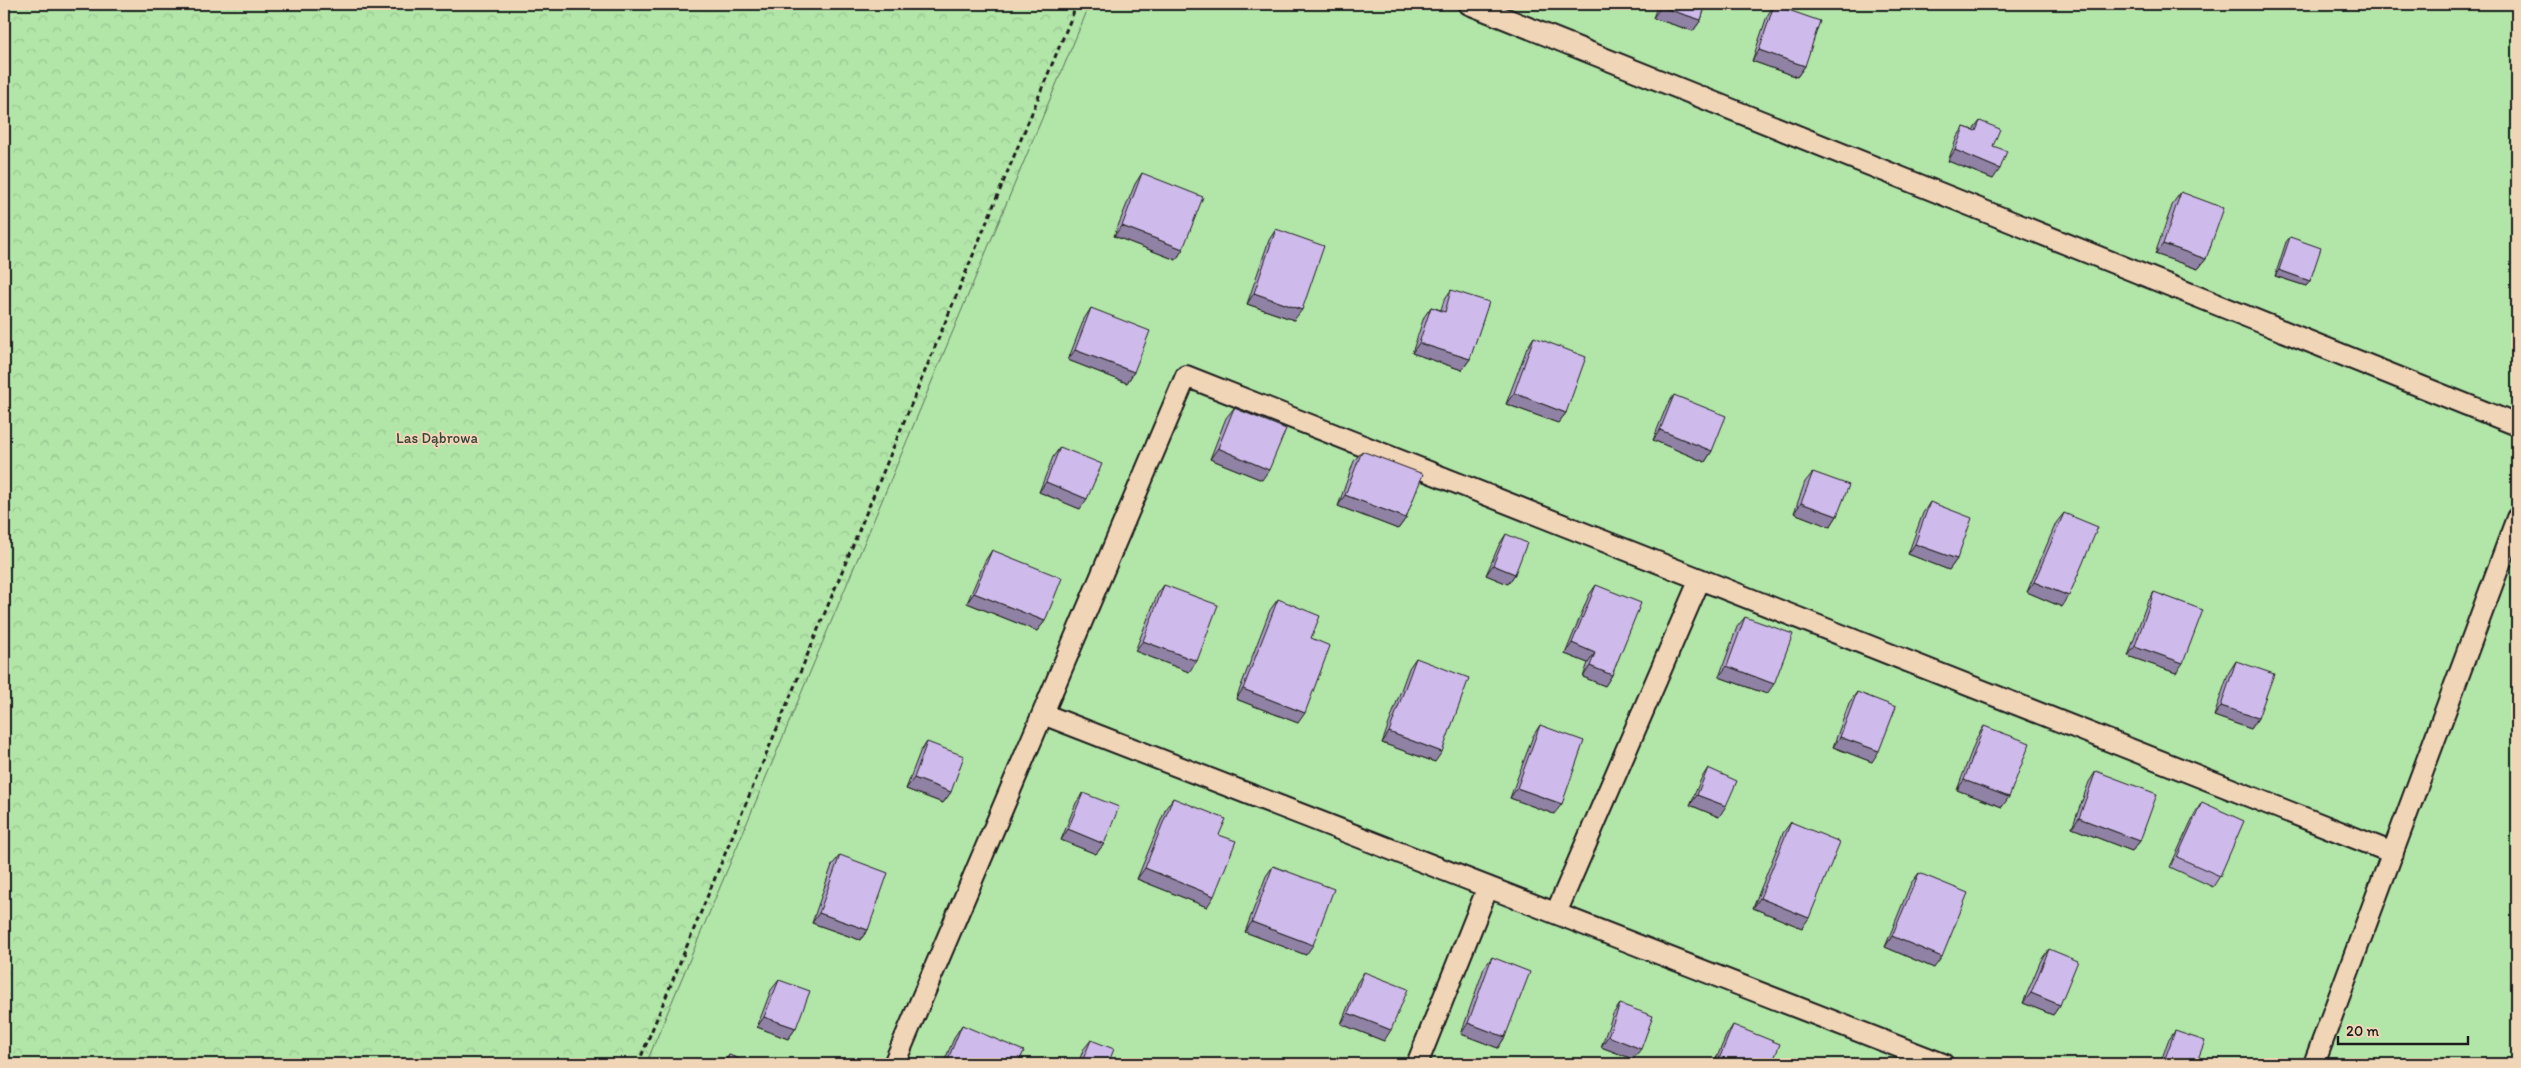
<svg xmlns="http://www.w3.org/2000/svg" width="2521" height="1068" font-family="Itim,sans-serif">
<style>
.forest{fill:url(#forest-crowns);stroke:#668162}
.garden{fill:#b1e6a8;stroke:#668162}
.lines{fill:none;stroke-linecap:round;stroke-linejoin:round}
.service-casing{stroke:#1c1c1c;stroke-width:24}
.path{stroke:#1c1c1c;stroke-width:3;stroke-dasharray:5 4;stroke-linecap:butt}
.service{stroke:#f0d5b7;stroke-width:20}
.wall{fill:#b1a0ca;stroke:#1c1c1c}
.shaded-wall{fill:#9082a4;stroke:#1c1c1c}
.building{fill:#cebaeb;stroke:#1c1c1c}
.labels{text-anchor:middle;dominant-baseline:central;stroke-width:4;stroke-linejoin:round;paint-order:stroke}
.park-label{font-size:15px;fill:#3a4438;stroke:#f0d5b7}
</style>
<defs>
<pattern id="forest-crowns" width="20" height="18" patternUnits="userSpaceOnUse" patternTransform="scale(1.25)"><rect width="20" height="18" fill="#b1e6a8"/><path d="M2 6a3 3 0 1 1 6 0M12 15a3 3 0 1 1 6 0" fill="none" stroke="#98c590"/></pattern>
</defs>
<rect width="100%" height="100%" fill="#e6cdc7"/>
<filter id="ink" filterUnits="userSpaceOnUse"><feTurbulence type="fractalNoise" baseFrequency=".02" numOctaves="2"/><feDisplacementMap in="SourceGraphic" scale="10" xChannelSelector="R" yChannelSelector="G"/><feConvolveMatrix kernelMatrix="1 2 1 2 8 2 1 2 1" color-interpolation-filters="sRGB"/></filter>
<g filter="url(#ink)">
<!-- forest -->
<path class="forest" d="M4,4H1090L646,1064H4Z"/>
<!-- garden -->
<path class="garden" d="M1090,4H2517V1064H646Z"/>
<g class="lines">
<!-- service casing -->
<g class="service-casing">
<path id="service" d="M1469,4L2517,425
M1043,714L1943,1064
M1556,913L1700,579
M894,1064L1186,376L2393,853
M1417,1064L1488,887
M2314,1064L2517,518"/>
</g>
<!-- path -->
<path class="path" d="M638,1064L1077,4"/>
<!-- service -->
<use href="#service" class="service"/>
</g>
<!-- wall -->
<path class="wall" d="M1658,4H1706L1701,20L1693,31L1653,18Z
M1774,5L1805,66L1797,77L1752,61L1767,16Z
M1980,121L1993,146V179L1948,161L1957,137L1964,127L1973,130Z
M1142,173L1183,249L1176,260L1114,236L1135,184Z
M2181,192L2206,259L2198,269L2155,254L2173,203Z
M1276,229L1294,320L1247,304L1269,240Z
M2290,237L2310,281L2306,286L2275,276L2286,242Z
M1451,290L1470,359L1462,370L1412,353L1424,317L1431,307L1441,310L1444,300Z
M1091,308L1134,372L1127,383L1068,360L1084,319Z
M1534,337L1566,413L1558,423L1506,404L1527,348Z
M1674,395L1712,451L1705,462L1653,440L1667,405Z
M1234,408L1262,480L1210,459L1226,418Z
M1060,447L1080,509L1039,492L1053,457Z
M1362,451L1406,518L1398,529L1338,506L1354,461Z
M1813,472L1837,516L1830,527L1794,513L1805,482Z
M1930,502L1957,559L1949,570L1908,554L1923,513Z
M2064,513L2062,607L2027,592L2056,523Z
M1506,534L1515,574L1508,584L1486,575L1499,545Z
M992,550L1045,621L1037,631L967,603L985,561Z
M1164,585L1189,672L1135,651L1157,595Z
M1596,585L1612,675L1605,686L1583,677L1588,663L1565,654L1589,595Z
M2154,592L2176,673L2128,656L2147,603Z
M1278,599L1311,638L1298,723L1236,699L1270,610Z
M1745,617L1767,694L1719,677L1737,627Z
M1416,658L1435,762L1382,743L1409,668Z
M2236,661L2258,718L2251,729L2214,716L2229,672Z
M1857,692L1872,762L1833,747L1849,703Z
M1540,725L1554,814L1510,798L1533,736Z
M1984,726L2002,807L1957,790L1977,737Z
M927,742L951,792L943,803L906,789L920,752Z
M1708,768L1719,817L1690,805L1701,779Z
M2096,771L2140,841L2132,851L2072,828L2089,782Z
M1083,793L1104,844L1096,854L1061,840L1076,803Z
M1173,798L1219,835L1207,907L1137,879L1166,808Z
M2202,802L2220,876L2213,887L2170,867L2195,813Z
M1791,822L1802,928L1753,908L1783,833Z
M840,855L868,930L860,940L812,923L832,865Z
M1273,866L1306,955L1245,932L1266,876Z
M1919,873L1934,968L1885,947L1911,883Z
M2049,949L2060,1005L2053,1015L2023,1003L2041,960Z
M1492,957L1505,1037L1498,1048L1461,1034L1484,968Z
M1364,972L1384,1041L1341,1024L1357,983Z
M779,980L796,1028L788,1039L757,1027L771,990Z
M1620,1004L1633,1059L1601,1047L1613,1014Z
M962,1025L1018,1064H943L955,1036Z
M1733,1025L1772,1064H1714L1726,1036Z
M2175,1031L2196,1064H2160L2168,1041Z
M1091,1040L1108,1064H1078L1083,1050Z
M729,1055L751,1064H723Z"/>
<!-- shaded-wall -->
<path class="shaded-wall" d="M1661,7L1701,20L1693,31L1653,18Z
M1759,50L1805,66L1797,77L1752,61Z
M1955,150L2000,169L1993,179L1948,161Z
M1122,226L1183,249L1176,260L1114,236Z
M2163,244L2206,259L2198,269L2155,254Z
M2279,270L2310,281L2306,286L2275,276Z
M1254,293L1302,310L1294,320L1247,304Z
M1419,343L1470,359L1462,370L1412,353Z
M1075,350L1134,372L1127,383L1068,360Z
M1514,393L1566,413L1558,423L1506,404Z
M1660,430L1712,451L1705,462L1653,440Z
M1218,448L1269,470L1262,480L1210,459Z
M1046,482L1087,499L1080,509L1039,492Z
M1345,495L1406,518L1398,529L1338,506Z
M1801,503L1837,516L1830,527L1794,513Z
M1915,544L1957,559L1949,570L1908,554Z
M1493,565L1515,574L1508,584L1486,575Z
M2034,582L2069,596L2062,607L2027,592Z
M974,593L1045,621L1037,631L967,603Z
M1143,641L1197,661L1189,672L1135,651Z
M1572,643L1595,653L1588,663L1565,654Z
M2135,646L2183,663L2176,673L2128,656Z
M1590,666L1612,675L1605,686L1583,677Z
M1727,666L1774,684L1767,694L1719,677Z
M1243,689L1305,713L1298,723L1236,699Z
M2221,706L2258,718L2251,729L2214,716Z
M1389,732L1442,752L1435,762L1382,743Z
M1840,737L1879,751L1872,762L1833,747Z
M914,778L951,792L943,803L906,789Z
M1964,780L2009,797L2002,807L1957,790Z
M1517,788L1562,804L1554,814L1510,798Z
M1697,795L1726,806L1719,817L1690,805Z
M2079,818L2140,841L2132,851L2072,828Z
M1068,829L1104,844L1096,854L1061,840Z
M1145,868L1214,896L1207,907L1137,879Z
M1760,898L1809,918L1802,928L1753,908Z
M819,913L868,930L860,940L812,923Z
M1252,922L1313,945L1306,955L1245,932Z
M1892,936L1942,957L1934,968L1885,947Z
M2031,993L2060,1005L2053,1015L2023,1003Z
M1348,1013L1391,1030L1384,1041L1341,1024Z
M764,1017L796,1028L788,1039L757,1027Z
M1468,1023L1505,1037L1498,1048L1461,1034Z
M1608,1036L1641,1049L1633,1059L1601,1047Z"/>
<!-- building -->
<path class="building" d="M1662,4H1706L1701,20L1661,7Z
M1774,5L1820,21L1805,66L1759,50Z
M1980,121L2000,129L1993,146L2007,151L2000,169L1955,150L1964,127L1976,131Z
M1142,173L1203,197L1183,249L1122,226Z
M2181,192L2224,208L2206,259L2163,244Z
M1276,229L1324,246L1302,310L1254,293Z
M2290,237L2321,248L2310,281L2279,270Z
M1451,290L1489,302L1470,359L1419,343L1431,307L1445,312Z
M1091,308L1150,331L1134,372L1075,350Z
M1534,337L1586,357L1566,413L1514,393Z
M1674,395L1726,416L1712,451L1660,430Z
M1234,408L1286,429L1269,470L1218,448Z
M1060,447L1102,464L1087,499L1046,482Z
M1362,451L1423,474L1406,518L1345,495Z
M1813,472L1849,485L1837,516L1801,503Z
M1930,502L1972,518L1957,559L1915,544Z
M2064,513L2098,527L2069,596L2034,582Z
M1506,534L1527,543L1515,574L1493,565Z
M992,550L1062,578L1045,621L974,593Z
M1164,585L1218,605L1197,661L1143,641Z
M1596,585L1641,603L1612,675L1590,666L1595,653L1572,643Z
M2154,592L2203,610L2183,663L2135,646Z
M1278,599L1320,616L1311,638L1330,646L1305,713L1243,689Z
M1745,617L1793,634L1774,684L1727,666Z
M1416,658L1469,678L1442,752L1389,732Z
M2236,661L2274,674L2258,718L2221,706Z
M1857,692L1896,707L1879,751L1840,737Z
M1540,725L1584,741L1562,804L1517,788Z
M1984,726L2030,743L2009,797L1964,780Z
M927,742L964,756L951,792L914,778Z
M1708,768L1737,781L1726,806L1697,795Z
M2096,771L2157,794L2140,841L2079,818Z
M1083,793L1119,807L1104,844L1068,829Z
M1173,798L1226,819L1219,835L1236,841L1214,896L1145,868Z
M2202,802L2244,821L2220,876L2177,857Z
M1791,822L1840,842L1809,918L1760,898Z
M840,855L888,873L868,930L819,913Z
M1273,866L1334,889L1313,945L1252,922Z
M1919,873L1968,893L1942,957L1892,936Z
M2049,949L2078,961L2060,1005L2031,993Z
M1492,957L1530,972L1505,1037L1468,1023Z
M1364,972L1408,989L1391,1030L1348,1013Z
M779,980L810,991L796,1028L764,1017Z
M1620,1004L1653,1016L1641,1049L1608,1036Z
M962,1025L1024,1051L1018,1064H946Z
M1733,1025L1780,1044L1772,1064H1717Z
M2175,1031L2205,1041L2196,1064H2163Z
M1091,1040L1114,1049L1108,1064H1081Z
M729,1055L751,1064H725Z"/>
</g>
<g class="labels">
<!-- park labels -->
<g class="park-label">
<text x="437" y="438">Las Dąbrowa</text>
</g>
</g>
<!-- margin -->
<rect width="2521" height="1068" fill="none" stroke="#f0d5b7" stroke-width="20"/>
<rect x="10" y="10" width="2501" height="1048" fill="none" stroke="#1c1c1c" stroke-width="2" filter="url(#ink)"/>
<!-- scale -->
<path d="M2338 1036v8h130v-8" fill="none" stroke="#1c1c1c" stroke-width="2.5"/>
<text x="2346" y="1036" font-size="15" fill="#1c1c1c" stroke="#f0d5b7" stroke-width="4" paint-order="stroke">20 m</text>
</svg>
